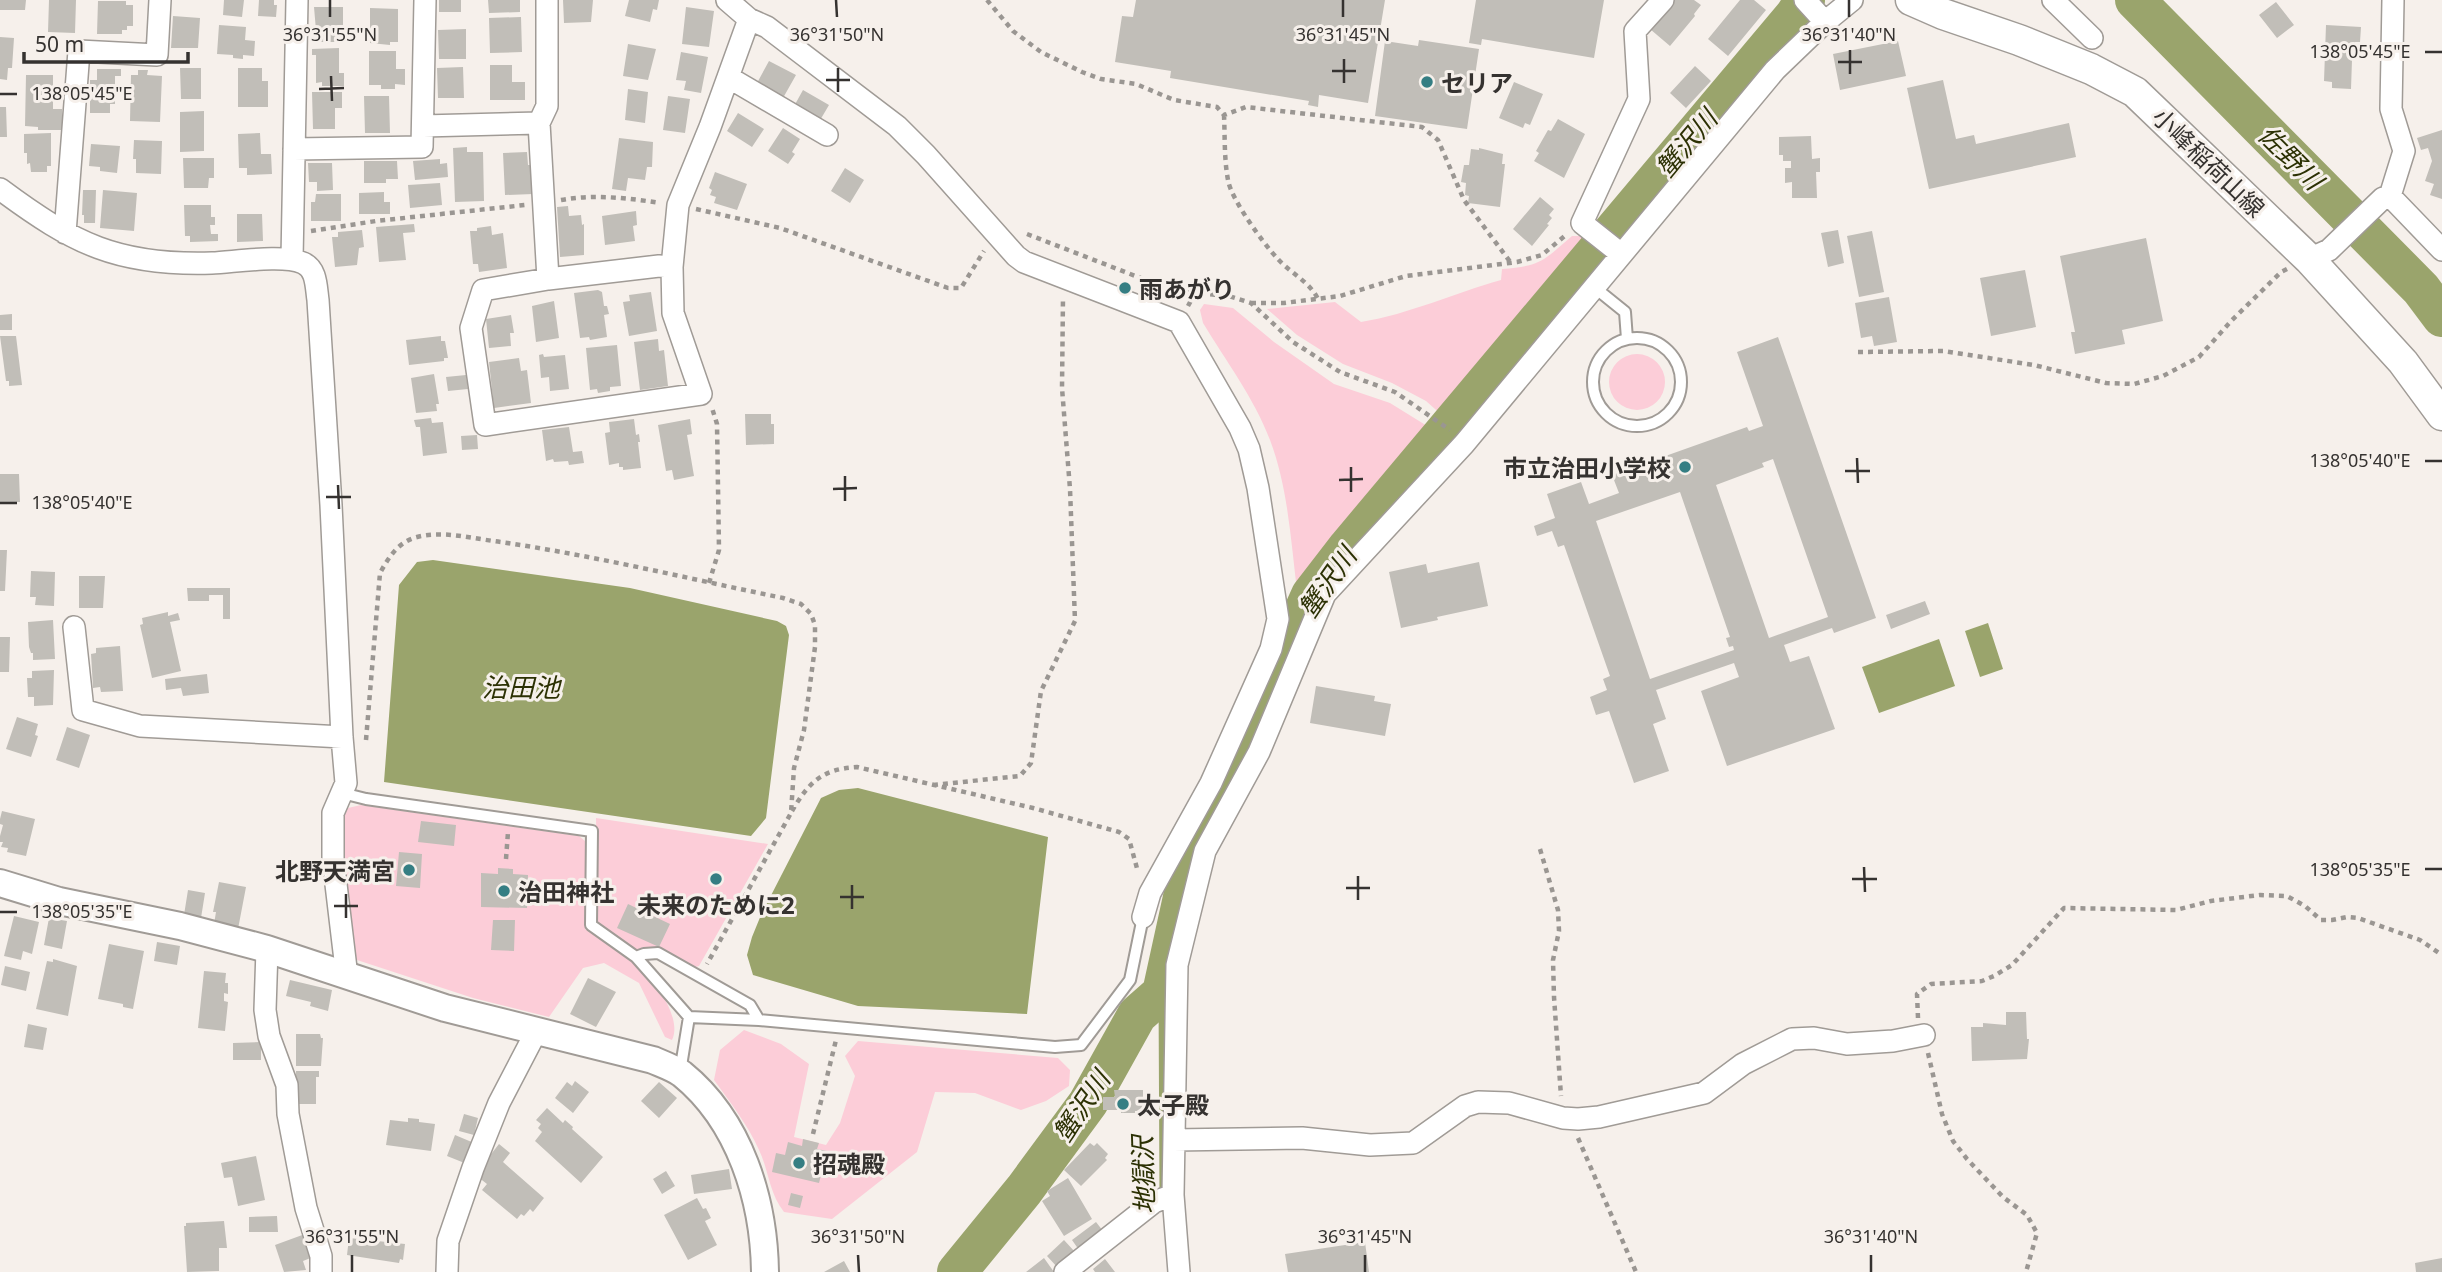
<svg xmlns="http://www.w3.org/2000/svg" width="2442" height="1272" font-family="'Noto Sans','Noto Sans JP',sans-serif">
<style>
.green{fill:#fccdd8}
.water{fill:#9aa46c}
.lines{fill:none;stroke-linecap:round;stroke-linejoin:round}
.stream{stroke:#9aa46c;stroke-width:7}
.river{stroke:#9aa46c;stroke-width:40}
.building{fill:#c1beb8;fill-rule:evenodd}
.service-casing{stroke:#a09b96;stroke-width:14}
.minor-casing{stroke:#a09b96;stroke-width:24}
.tertiary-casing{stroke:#a09b96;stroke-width:30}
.secondary-casing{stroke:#a09b96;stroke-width:33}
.path{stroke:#9a9692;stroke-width:4.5;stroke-dasharray:5 5;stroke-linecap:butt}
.service{stroke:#fff;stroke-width:10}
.minor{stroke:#fff;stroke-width:21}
.tertiary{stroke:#fff;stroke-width:26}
.secondary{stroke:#fff;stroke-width:30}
.ticks{fill:none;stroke:#353230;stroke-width:2.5}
.poi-dot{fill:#357e83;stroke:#f6f0eb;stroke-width:2.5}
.labels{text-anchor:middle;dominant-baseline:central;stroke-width:6;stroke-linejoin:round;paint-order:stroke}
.poi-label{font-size:24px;font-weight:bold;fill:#353230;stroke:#f6f0eb;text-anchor:start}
.street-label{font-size:24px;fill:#353230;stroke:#f6f0eb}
.water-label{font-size:26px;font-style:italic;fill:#2c3104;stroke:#f6f0eb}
.ticks-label{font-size:18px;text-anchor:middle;fill:#353230;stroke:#f6f0eb;stroke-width:6;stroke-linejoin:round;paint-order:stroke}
</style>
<rect width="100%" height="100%" fill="#f6f0eb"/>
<!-- green -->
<path class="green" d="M1572,236H1584L1590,241L1444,417L1426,401L1392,383L1343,364L1297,335L1267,309L1335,302L1361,322C1410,314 1454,293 1501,280L1502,269C1541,266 1543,261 1572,236Z
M1204,304L1233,308L1274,342L1334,384L1390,403L1432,429L1321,562L1298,598C1291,546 1289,490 1270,440C1254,398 1226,361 1203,323L1200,310Z
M1609 382a28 28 0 1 1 56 0a28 28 0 1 1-56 0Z
M361,805L579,836L585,841V929C604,942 627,955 644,971C658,985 682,1020 672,1040L665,1037L639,983L604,963L583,968L549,1017L473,998L357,960L355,957L341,856L342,817L348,808Z
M596,818L768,844L699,966L695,967L658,949L632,950L597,924Z
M744,1030L781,1044L809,1064L794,1137L826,1145L840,1123L855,1076L845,1056L858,1041L1058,1058L1070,1070L1069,1086L1046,1101L1021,1110L975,1093L935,1092L917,1152L832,1219L784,1212C769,1193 769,1171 759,1150C748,1125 730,1102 714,1080L720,1050Z"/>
<!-- water -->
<path class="water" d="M433,560L630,588L777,621L786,626L789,635L766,818L751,836L384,782L399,585L417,562Z
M1988,623L2003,669L1980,677L1965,631Z
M1939,639L1955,686L1879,713L1862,667Z
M858,788L1048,837L1027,1014L858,1006L753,975L747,955L752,937L761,915L821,798L839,790Z"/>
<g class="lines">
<!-- stream -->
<path class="stream" d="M1162,993L1163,1195"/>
<!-- river -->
<path class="river" d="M2135,0L2421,289L2442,317
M957,1272L1024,1190L1088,1103L1137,1015L1162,993L1194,847L1236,762L1311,595L1348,547L1795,15L1805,0"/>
</g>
<!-- building -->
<path class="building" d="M0,0H26L25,10H0Z
M49,0H76L75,33L48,32Z
M224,0H244L242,17L223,15Z
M259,0H274V5H277L276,17L258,16Z
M439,0H461V12H439Z
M488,0H520V12L489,13Z
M563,0H593L591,22L564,23Z
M629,0H659L657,10L653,9L650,22L625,16Z
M1136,0H1385L1368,103L1319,95L1318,107L1308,105L1309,101L1170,78L1171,71L1115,62L1122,16L1133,17Z
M1476,0H1604L1594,58L1482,39L1481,45L1469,43Z
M1674,0H1694L1701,5L1694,14L1695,16L1670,46L1650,29Z
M1740,0H1754L1766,10L1728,56L1708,39Z
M98,1H126V5H133V26H127V30H122V34H97Z
M2276,2L2294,25L2277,38L2259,15Z
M314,7H343V27H354V42H317Z
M686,7L714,11L709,47L682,44Z
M370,8L398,9V42H390V45L370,43Z
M173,16L200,18L198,48H171Z
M521,17L522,52L490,53L489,18Z
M219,25L246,27L245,40L255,41L254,56L243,55V59L233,58V55L217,54Z
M2326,25L2361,27L2360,42H2355L2357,60H2352L2351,89L2332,88V82L2324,81Z
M466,29V59H439L438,30Z
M0,37L14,38L12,68H8L7,80L0,79Z
M1419,40L1479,49L1467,129L1375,116L1385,41L1418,46Z
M1898,41L1906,76L1840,90L1833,54Z
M628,44L656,49L648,80L623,76Z
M339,48V73H344V86H322V82L316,83V55H312V49Z
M369,51H396V69H405V85L395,84V89H381V85H369Z
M681,52L708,57L701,93L684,90L686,81L676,80Z
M769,61L796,75L783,98L757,83Z
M490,65H512V82H525V100H490Z
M1695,66L1711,81L1686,108L1670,93Z
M463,67L464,98H438L437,68Z
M180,68H201V99H181Z
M238,68H262V81H268V107H238Z
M97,69H121V76H115V104H110V113H90V80H97Z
M138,70H148L147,75L162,76L160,122L130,121L131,75H138Z
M26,75H53V109H62V130H38V127L25,126Z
M1943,80L1956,139L1974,135L1976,144L2069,123L2076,157L1929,189L1907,88Z
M1514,82L1543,94L1530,125L1525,123L1523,128L1499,118Z
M628,89L648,92L645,123L625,120Z
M803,90L829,105L819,122L793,108Z
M312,92H342V108H335V129H313Z
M364,96H389L390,133H365Z
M668,96L690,99L685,133L663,130Z
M0,107H6L7,137H0Z
M204,111V151L180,152V112Z
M738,113L764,129L752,147L727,131Z
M1558,119L1585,134L1564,178L1534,161L1539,153L1536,151L1548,130L1551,131Z
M783,128L800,139L792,152L795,154L788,164L768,151Z
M2442,130V199L2430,195L2434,184L2425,181L2432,161L2428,148L2421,150L2417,138Z
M51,133V166H47V172H31L30,163L27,164V153H24V134Z
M260,133L261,154H271L272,174L247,175V168H239L238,134Z
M1811,136L1812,159L1820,158V172H1816L1817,198H1792V182L1785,183V168H1791V161H1783V155H1779V137Z
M619,138L653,142L652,167H647L645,180L628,178L626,191L612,189Z
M134,140L162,141L161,174L136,173V159H133Z
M91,144L120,146L117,173L100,171V167L89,166Z
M467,147V152H483L484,201L455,202L453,148Z
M1479,148L1503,154L1502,164H1505L1500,207L1468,203L1469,196L1465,195L1466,183L1461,182L1464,165H1469L1471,149L1479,150Z
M527,152L528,165H532L533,194L505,195L503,153Z
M183,158H214V178H209L208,188H184Z
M440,159V164L447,163L448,177L415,180L413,161Z
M364,161H397L398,179H386V183H364Z
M308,163H332L333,190L317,191V182H309Z
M845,168L864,180L850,203L831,191Z
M715,172L747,184L737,210L714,203L716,197L710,195L712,190L709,188Z
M440,183L442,205L410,208L408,185Z
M83,190H96L95,223H84V215H82Z
M103,190L137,193L134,231L100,228Z
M384,192V202H390V214H359V193Z
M316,194H341V221H311V202H315Z
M1540,197L1554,209L1549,215L1552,218L1547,224L1549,225L1532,246L1513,229Z
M184,205H211V217H215V225H210L211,234H218V241L190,242V236H185Z
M568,206L569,216L581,215L582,225L584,224V255L560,257L557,207Z
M636,211L637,225L633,226L635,241L605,245L602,216Z
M237,214H262L263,241L237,242Z
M414,224L415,232L403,233L406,260L379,262L376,227Z
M491,226L492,235L503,233L507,268L479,272L478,264H473L470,231H477V228Z
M362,230L364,247L359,248L357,265L335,267L332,237H338V232Z
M1838,230L1844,263L1828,267L1821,233Z
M1872,231L1884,292L1859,297L1847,236Z
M2146,238L2163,321L2122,330L2125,344L2075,354L2071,332H2075L2060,256Z
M2025,270L2036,327L1991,336L1980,278Z
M598,290L602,292L604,306H607L609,314L604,315L607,337L590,340L589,337L580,338L574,293Z
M651,292L657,331L629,336L623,302L630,301L629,295Z
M1889,297L1897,342L1874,346L1872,336L1861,338L1855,303Z
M554,301L559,338L536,342L532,306Z
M12,314V330H0V315Z
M511,315L514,333H510L511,346L489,348L486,319Z
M0,336H16L22,385L9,386V381H6Z
M441,336V341H445L448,358H444V361L409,365L406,340Z
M1778,337L1876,618L1834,633L1832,628L1784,645L1790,662L1809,656L1835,729L1727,766L1701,691L1739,677L1734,663L1656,690L1666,719L1653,724L1669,771L1634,783L1609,711L1596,715L1590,697L1607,690L1603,679L1610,676L1564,545L1558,547L1552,531L1537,536L1534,526L1555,518L1547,494L1581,482L1589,504L1619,493L1612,475L1747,427L1749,431L1763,426L1737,352ZM1773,459L1828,617L1769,638L1716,485L1764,467L1762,463ZM1680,492L1730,637L1726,638L1729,647L1733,646L1734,650L1650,679L1596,521Z
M658,339L659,351L664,350L668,386L640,390L634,342Z
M617,345L621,386L610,387V391L598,393L597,389L590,390L586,348Z
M543,354L544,357L565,355L569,389L550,391L549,377L541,378L539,355Z
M519,358L521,371L527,370L531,403L494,408L489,362Z
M434,374L439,404H436L437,411L416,413L411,378Z
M466,375L468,389L448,391L446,377Z
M745,414H771V424H774V444L746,445Z
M431,418L432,423L443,422L447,453L423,456L420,427H416L414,420Z
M634,419L636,435L639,434L640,442H638L641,468L623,470V467H619V463L609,465L605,433L610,432L609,422Z
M690,419L692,434L687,435L694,476L674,480L672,470L666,471L658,425Z
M569,427L573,452L582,451L584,463L569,465L568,461L554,462L553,459L546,461L542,430Z
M477,435L478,449L462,450L461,436Z
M0,474H19L20,502H0Z
M0,550H7L5,591H0Z
M1479,562L1488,606L1437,617L1438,620L1401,628L1389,572L1426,564L1428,573Z
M31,571L55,572L54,606L35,605L36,597H30Z
M79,576H105L103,608H79Z
M187,588H230V619H223V595H209V601H188Z
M1925,601L1930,614L1891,629L1886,615Z
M168,612V616L178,613L180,620L170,622L181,671L152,678L140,625L143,624L142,618Z
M53,620L55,659L33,660V653H31L29,647L28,622Z
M0,637H10L9,672H0Z
M120,646L123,691L101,692L100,687L93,688L91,654L96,653V648Z
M54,670L53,705L34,706V697H28L27,678H32V671Z
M207,674L209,693L183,696L181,688L166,690L165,679Z
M1316,686L1375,696L1374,701L1391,704L1385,736L1310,723Z
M17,717L38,724L35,735L38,736L31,757L6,749Z
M67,727L90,735L79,768L56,760Z
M2,811L35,819L26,856L7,852L8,848L1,847L3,842H0V836L3,825L0,824V819Z
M421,821L456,825L454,846L418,842Z
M399,852L422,854L420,888L396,886Z
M498,868L513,869V874L528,875L527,908L481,907V873L498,874Z
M219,882L246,887L238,929L214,924L216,912H213Z
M188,890L205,893L201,918L184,915Z
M628,904L670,924L659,947L617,928Z
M14,916L39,922L32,954L23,951L21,960L4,956Z
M49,918L67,921L62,949L44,945Z
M493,920H515L514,951L491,950Z
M157,942L180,946L177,965L154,961Z
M109,944L144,951L133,1009L123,1007V1004L98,999Z
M53,959L77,966L68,1016L36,1009L47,961L53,962Z
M5,966L30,972L26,991L1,985Z
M204,971L226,973L225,983H228V994L224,993V1001L228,1002L225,1031L198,1028Z
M588,978L616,992L596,1027L570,1014Z
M290,980L332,990L328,1011L310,1006L311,1002L286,996Z
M2006,1012H2026L2027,1039H2029L2027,1059L1972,1061L1971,1027H1983V1023L2006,1025Z
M28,1024L47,1028L43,1050L24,1047Z
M296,1034H320L321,1038H323L321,1066H296Z
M261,1042V1060H233V1043Z
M296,1071H319V1077H316V1104H296Z
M575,1081L589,1092L573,1113L555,1098L567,1082L572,1086Z
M659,1082L677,1098L659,1118L641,1101Z
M1114,1090H1143V1111H1135V1113H1121V1110H1103V1097H1115Z
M547,1108L563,1123L565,1120L573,1127L572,1129L603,1157L581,1183L535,1141L542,1132L538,1128L541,1124L536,1120Z
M464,1114L478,1118L474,1135L459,1131Z
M408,1118L419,1119V1122L435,1124L431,1151L386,1145L390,1120L408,1122Z
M455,1135L474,1143L467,1164L447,1156Z
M803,1139L819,1143L817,1149L827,1151L819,1183L772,1172L776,1153L785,1155L788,1142L802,1146Z
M1090,1143L1094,1146L1097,1143L1108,1154L1105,1158L1107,1160L1081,1186L1064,1170Z
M499,1144L510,1153L503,1162L544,1198L533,1212L530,1209L524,1216L521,1214L517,1219L482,1190L487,1184L478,1177L484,1170L481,1167Z
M256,1156L265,1200L238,1206L232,1177L224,1178L221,1163Z
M729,1169L732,1189L694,1194L691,1175Z
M666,1171L675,1186L662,1194L653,1179Z
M1068,1178L1092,1219L1064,1236L1042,1201L1050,1196L1047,1191Z
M791,1193L803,1196L800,1208L788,1205Z
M697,1198L703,1209L706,1208L711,1218L705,1221L717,1245L688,1260L664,1215Z
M277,1216L278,1232H249V1217Z
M224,1221L227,1248H219V1271L187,1272L184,1226H186V1223Z
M1096,1222L1103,1231L1079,1250L1072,1240Z
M305,1234L313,1257L303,1261L306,1270L284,1272L275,1245Z
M349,1238L405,1244L403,1260L400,1259L399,1263L347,1255Z
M1064,1240L1075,1252L1058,1268L1047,1256Z
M1365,1242L1369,1272H1288L1285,1254Z
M1044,1258L1054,1272H1026Z
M2442,1258V1272H2416L2415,1263Z
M1105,1259L1115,1272H1095L1093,1269Z
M844,1261L850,1272H824Z"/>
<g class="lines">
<!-- service casing -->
<g class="service-casing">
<path id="service" d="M1594,287L1625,312L1627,339
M1593 382a44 44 0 1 1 88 0a44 44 0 1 1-88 0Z
M342,793L366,799L592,831L591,925L636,957L689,1017
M636,957L644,954L658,953L750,1005L759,1020
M680,1072L689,1017L759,1020L1055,1047L1081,1045L1130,980L1143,917"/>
</g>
<!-- minor casing -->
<g class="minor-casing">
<path id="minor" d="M727,0L749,19L767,27L897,126L926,155L1016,256L1024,262L1179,322L1240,428L1249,449L1258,488L1278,619L1271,649L1211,783L1150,893L1143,917
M1805,0L1825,22
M2053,0L2092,38
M728,77L827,135
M539,123L548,279
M423,126L539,123L547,106V0
M294,149L422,147L425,0
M0,189C74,244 118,266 212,263C235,262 284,254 303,263C317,269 316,287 318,300L331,505L342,737L346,783L333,813V859L347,977
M2390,196L2404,151L2391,109L2393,0
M2390,196L2442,250
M65,233L79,51L157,55L160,0
M1621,254L1582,223L1639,99L1635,31L1663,0
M292,259L297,0
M2309,259L2329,250L2383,198L2390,196
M672,267L659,266L548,279L483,290L471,328L485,425L701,394L673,313L672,267L678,205L710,127L749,19
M74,627L83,710L140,726L342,737
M267,949L265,1010L269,1036L287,1085L288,1114L306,1208L321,1256V1272
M1174,1140L1302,1138L1370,1145L1413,1143L1465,1106L1478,1102L1509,1103L1563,1118L1578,1119L1599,1117L1704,1093L1743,1064L1792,1039L1814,1038L1847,1044L1893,1041L1924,1035
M447,1272L448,1241L473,1168L499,1103L536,1032
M1065,1272L1154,1202L1173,1195
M1179,1272L1173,1195L1177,965L1205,851L1259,752L1325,594L1464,444L1775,70L1825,22L1852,0"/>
</g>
<!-- tertiary casing -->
<g class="tertiary-casing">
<path id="tertiary" d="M0,883L59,901L180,926L267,949L445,1008L653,1060C662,1064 674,1068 682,1074C740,1121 764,1200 765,1272"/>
</g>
<!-- secondary casing -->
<g class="secondary-casing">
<path id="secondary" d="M1911,0L1943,14L2019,40L2091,69L2135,92L2309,259L2403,362L2442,415"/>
</g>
<!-- path -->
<path class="path" d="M987,0L1013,31L1041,52L1082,72L1101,79L1136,84L1174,100L1217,107L1224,115L1246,107L1422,127L1438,140L1464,200L1511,263
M1224,115C1225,136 1224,159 1228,180C1231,199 1263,243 1277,258C1290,273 1309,281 1318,299
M561,200C594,194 628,198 660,203
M696,209L780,228L948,288H961L984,251
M311,231L376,221L525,205
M1027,234L1169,289L1195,293
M1251,303H1284L1340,296L1406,276L1517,262L1542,255L1567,234
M1188,306L1195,293L1229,296L1251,303L1293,342L1340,372L1395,392L1450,430
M1858,352L1943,351L2034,365L2106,383L2134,384L2163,376L2199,357L2232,320L2281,272L2287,269
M709,583L719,550L717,424L712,408
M366,740L380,573C389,557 398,542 417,537C444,530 474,539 501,542C596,556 690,579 783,598L801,604L811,614L815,625V647L804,730L794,768L791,813L707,964
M933,785L1020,776L1031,763L1041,691L1075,621L1070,489L1062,388L1063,297
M792,811C809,782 822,769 857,767L1033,808L1119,832L1129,839L1138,872
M1540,849L1558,910L1559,931L1553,960L1554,997L1561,1096
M506,859L508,832
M1918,1018L1917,994L1931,984L1982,981L1994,976L2012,965L2064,908L2176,910L2211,901L2260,895L2287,896L2305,906L2321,920H2332L2347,917L2358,918L2420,940L2442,955
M1928,1053L1942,1114L1953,1141L1967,1159L2003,1197L2027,1215L2037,1233L2026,1272
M813,1134L836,1040
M1578,1138L1636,1272"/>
<!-- service -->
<use href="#service" class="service"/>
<!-- minor -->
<use href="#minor" class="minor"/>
<!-- tertiary -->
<use href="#tertiary" class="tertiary"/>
<!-- secondary -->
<use href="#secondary" class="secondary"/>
</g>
<!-- ticks -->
<path class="ticks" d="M330,0V17M836,0L837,17M1343,0V17M1849,0V17M1850,50V74M2425,52H2442M1344,59V83M1838,62H1862M838,68V92M1332,71H1356M331,76L332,101M826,80H850M319,89L344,88M0,94H17M1857,458L1858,483M2425,461H2442M1351,467V492M1845,471H1870M845,476V501M1339,480L1363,479M338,485L339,509M833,489L857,488M326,497H351M0,503H17M1864,867L1865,892M2425,869H2442M1358,876V900M1852,879H1877M852,885V909M1346,888H1370M346,894V918M840,897H864M334,906H358M0,912H17M352,1255V1272M858,1255L859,1272M1365,1255V1272M1871,1255V1272"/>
<!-- markers -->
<g class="poi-dot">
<circle cx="1427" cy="82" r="7"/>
<circle cx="1125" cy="288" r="7"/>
<circle cx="1685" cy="467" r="7"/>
<circle cx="409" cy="870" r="7"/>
<circle cx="716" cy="879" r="7"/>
<circle cx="504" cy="891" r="7"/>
<circle cx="1123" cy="1104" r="7"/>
<circle cx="799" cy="1163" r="7"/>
</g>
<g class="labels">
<!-- poi labels -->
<g class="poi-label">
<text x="1441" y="82">セリア</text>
<text x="1139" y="288">雨あがり</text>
<text x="1671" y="467" text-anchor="end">市立治田小学校</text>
<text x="395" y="870" text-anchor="end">北野天満宮</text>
<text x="518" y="891">治田神社</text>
<text x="716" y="904" text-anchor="middle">未来のために2</text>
<text x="1137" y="1104">太子殿</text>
<text x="813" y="1163">招魂殿</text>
</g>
<!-- street labels -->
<g class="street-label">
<text transform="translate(2209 162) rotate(44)">小峰稲荷山線</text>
</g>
<!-- water labels -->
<g class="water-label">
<text transform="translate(1686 143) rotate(-50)">蟹沢川</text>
<text transform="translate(2291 157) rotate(45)">佐野川</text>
<text transform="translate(1327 582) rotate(-55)">蟹沢川</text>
<text x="521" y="687">治田池</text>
<text transform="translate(1081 1106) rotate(-56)">蟹沢川</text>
<text transform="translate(1143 1175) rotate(-92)">地獄沢</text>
</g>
</g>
<g class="ticks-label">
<text x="330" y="41">36°31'55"N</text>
<text x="837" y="41">36°31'50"N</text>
<text x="1343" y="41">36°31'45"N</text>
<text x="1849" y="41">36°31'40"N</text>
<text x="2360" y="58">138°05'45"E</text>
<text x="82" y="100">138°05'45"E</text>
<text x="2360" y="467">138°05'40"E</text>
<text x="82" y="509">138°05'40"E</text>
<text x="2360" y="876">138°05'35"E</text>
<text x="82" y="918">138°05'35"E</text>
<text x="352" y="1243">36°31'55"N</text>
<text x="858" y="1243">36°31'50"N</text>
<text x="1365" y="1243">36°31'45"N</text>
<text x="1871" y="1243">36°31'40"N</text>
</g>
<!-- scale -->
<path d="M24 52v10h164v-10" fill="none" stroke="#353230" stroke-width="3.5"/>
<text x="35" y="52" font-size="21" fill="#353230" stroke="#f6f0eb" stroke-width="5" paint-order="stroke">50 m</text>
</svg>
